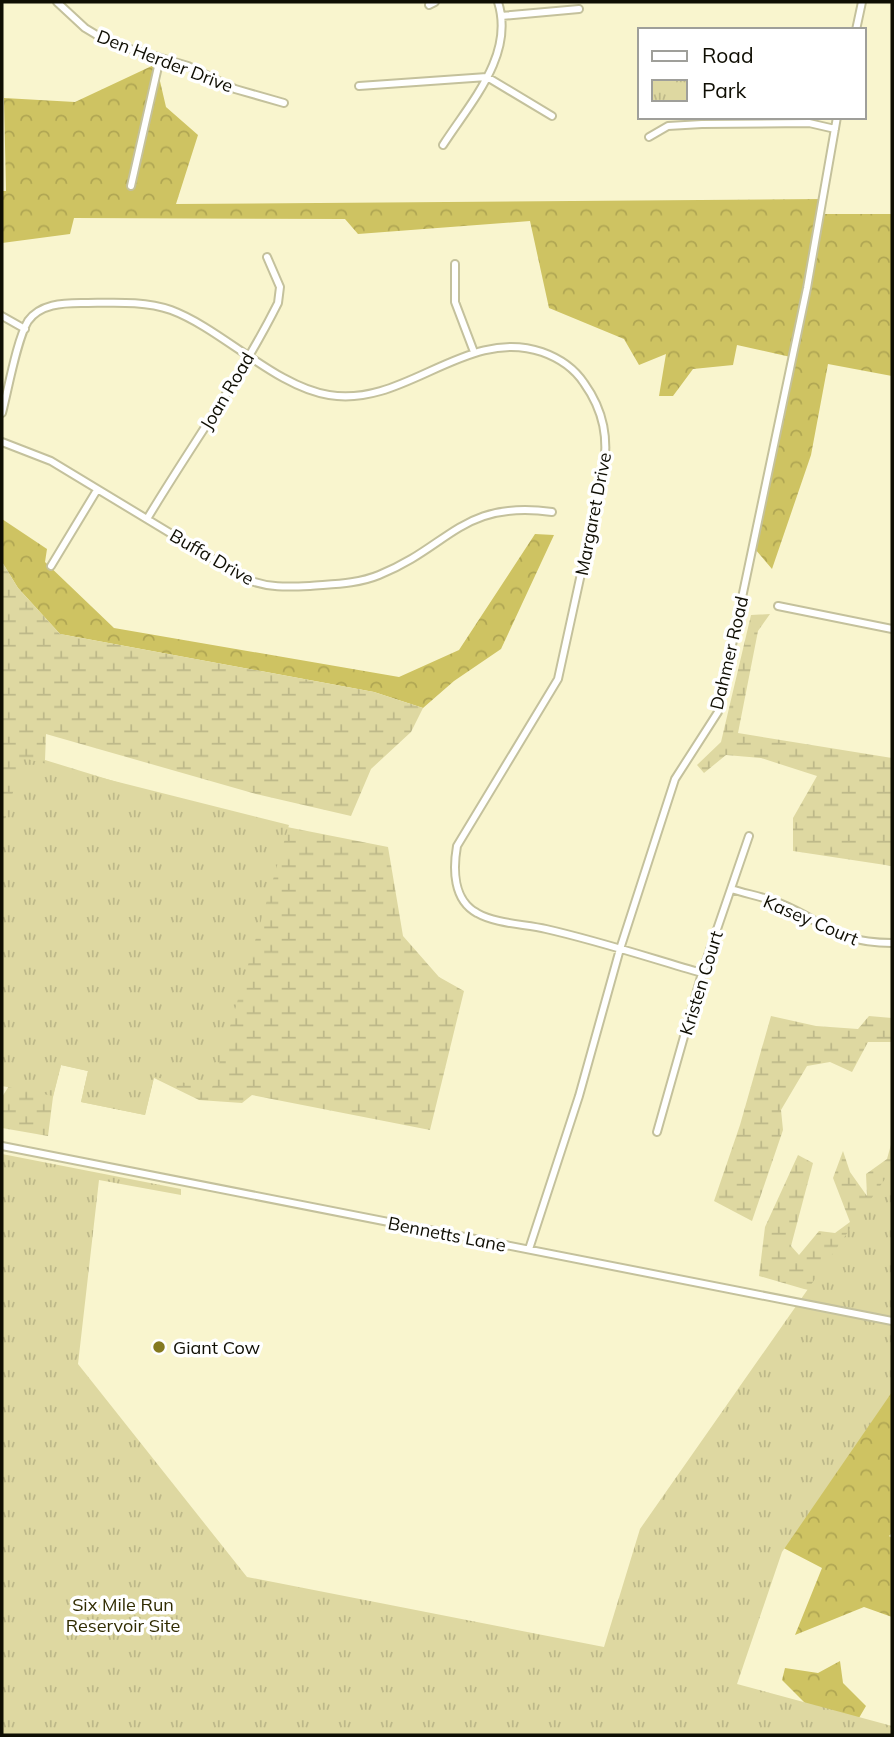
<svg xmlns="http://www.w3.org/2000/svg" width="894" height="1737" font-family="Mulish,sans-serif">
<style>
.forest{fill:url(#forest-crowns)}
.wetland{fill:url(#wetland-marsh)}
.park{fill:url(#park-tufts)}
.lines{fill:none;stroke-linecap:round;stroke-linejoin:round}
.street-casing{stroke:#c4c19c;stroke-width:10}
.street{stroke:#fff;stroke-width:6}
.poi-dot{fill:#84791f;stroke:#fff;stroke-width:2.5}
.labels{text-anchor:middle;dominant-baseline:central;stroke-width:7;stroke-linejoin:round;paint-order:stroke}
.street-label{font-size:18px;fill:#0f0e03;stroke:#fff}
.poi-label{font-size:18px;fill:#0f0e03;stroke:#fff;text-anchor:start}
.park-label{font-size:18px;fill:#302b00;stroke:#fff}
</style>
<defs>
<pattern id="forest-crowns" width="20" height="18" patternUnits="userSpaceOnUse" patternTransform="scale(1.75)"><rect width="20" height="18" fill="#cec362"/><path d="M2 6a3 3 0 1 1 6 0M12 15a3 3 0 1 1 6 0" fill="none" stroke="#b0a653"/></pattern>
<pattern id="wetland-marsh" width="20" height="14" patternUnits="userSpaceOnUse" patternTransform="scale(1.75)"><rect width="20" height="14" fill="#ded8a1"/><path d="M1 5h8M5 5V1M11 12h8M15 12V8" fill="none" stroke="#bdb889"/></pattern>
<pattern id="park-tufts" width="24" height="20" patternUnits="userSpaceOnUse" patternTransform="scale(1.75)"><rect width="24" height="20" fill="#ded8a1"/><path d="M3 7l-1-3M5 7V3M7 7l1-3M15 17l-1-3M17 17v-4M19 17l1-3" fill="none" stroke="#bdb889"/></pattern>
</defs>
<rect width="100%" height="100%" fill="#f9f5ce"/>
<!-- forest -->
<path class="forest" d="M156,64L166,107L198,135L176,204L826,199L824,214H892V376L828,364L811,455L772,569L755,549L795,358L737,345L733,365L693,369L673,396H659L666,354L639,365L624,339L549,308L530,221L358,234L345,219L74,218L70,234L2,243V191H6L4,98L75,102Z
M2,519L47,549L45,562L114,628L399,677L459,650L535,534L554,535L501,649L454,681L423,708L374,692L60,634L18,588L2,562Z
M892,1326V1533L889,1536L892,1538V1617L864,1607L795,1635L822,1568L772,1542L693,1682L817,1715L782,1680L785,1668L818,1673L840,1661L843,1683L866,1706L849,1735H608Z"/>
<!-- wetland -->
<path class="wetland" d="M2,562L18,588L60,634L374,692L423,708L411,732L371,769L351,816L256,794L46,734L45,760L221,814L388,847L403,936L439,977L464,991L430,1130L252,1095L242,1103L199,1100L154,1078L145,1115L81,1102L88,1071L61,1065L53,1097L48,1136L2,1128V1097L36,1043L2,863Z
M770,614L758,631L738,733L892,758V866L793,851V818L817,776L761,758L726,755L704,773L697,765L721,742L751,615Z
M771,1016L816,1026L858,1029L869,1016L892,1018V1042H868L852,1072L830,1062L807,1066L781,1110L783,1130L752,1221L714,1201L740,1125Z
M892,1141V1309L804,1289L759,1276L765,1227L798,1155L813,1163L791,1246L799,1255L819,1231L835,1233L850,1222L833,1178L843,1151L850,1172L867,1196L866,1174L887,1159Z"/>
<!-- park -->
<path class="park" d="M23,758L289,825L212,1088L154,1077L145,1115L81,1102L88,1071L61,1065L53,1096L2,1086V830Z
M2,1154L181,1189V1195L99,1180L78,1364L247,1577L604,1647L640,1529L892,1169V1392L782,1552L737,1684L892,1726V1735H2Z"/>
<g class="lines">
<!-- street casing -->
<g class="street-casing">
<path id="street" d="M57,2L85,28L110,43L188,66L235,89L284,103
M429,5L435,2
M501,16L579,9
M856,30L862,2
M359,86L487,77L552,116
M649,137L668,126L702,124L809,123L835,129
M443,145C470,103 515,55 498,2
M131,186L160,58
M455,264V302L474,352
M2,316L25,329
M2,413C8,390 17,339 28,321C40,304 63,303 81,303C110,303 143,300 171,310C222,329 276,387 329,395C405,408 466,326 542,352C559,358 574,368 584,383C604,411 609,439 603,473L558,679L457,846C453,869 453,900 477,913C496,924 525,924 546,929C599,941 650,958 702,973
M2,442L51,461L246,579C267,588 288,587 310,586C333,584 357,584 379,575C451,546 461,500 552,512
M147,519C190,447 240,379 278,303L280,287L267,257
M51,566L97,490
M778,606L892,629
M731,889C747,894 764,897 779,903C826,922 835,943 892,943
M657,1132L702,973L749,836
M2,1146L892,1321
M529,1249L579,1096L620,949L675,779L718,712L807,288L837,117"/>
</g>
<!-- street -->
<use href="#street" class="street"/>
</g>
<!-- markers -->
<circle class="poi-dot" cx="159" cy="1347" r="7"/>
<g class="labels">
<!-- street labels -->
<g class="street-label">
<text transform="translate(165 61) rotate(21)">Den Herder Drive</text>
<text transform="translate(227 391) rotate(-59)">Joan Road</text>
<text transform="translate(593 514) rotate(-79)">Margaret Drive</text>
<text transform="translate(212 557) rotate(30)">Buffa Drive</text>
<text transform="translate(729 653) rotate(-77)">Dahmer Road</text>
<text transform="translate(811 920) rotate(23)">Kasey Court</text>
<text transform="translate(701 983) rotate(-73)">Kristen Court</text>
<text transform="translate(447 1234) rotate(11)">Bennetts Lane</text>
</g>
<!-- poi labels -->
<g class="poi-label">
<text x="173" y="1347">Giant Cow</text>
</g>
<!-- park labels -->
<g class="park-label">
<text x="123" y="1604">Six Mile Run<tspan x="123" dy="21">Reservoir Site</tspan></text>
</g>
</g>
<!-- border -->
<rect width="894" height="1737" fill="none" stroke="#0f0e03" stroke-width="7"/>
<!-- legend -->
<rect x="638" y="28" width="228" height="91" fill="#ffffff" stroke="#9f9f9a" stroke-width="2"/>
<rect x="652" y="51" width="35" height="10" fill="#ffffff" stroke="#9f9f9a" stroke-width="2"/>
<text x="702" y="63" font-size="21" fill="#0f0e03">Road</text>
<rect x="652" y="80" width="35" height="21" fill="url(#park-tufts)" stroke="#9f9f9a" stroke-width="2"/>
<text x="702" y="98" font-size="21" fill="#0f0e03">Park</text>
</svg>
